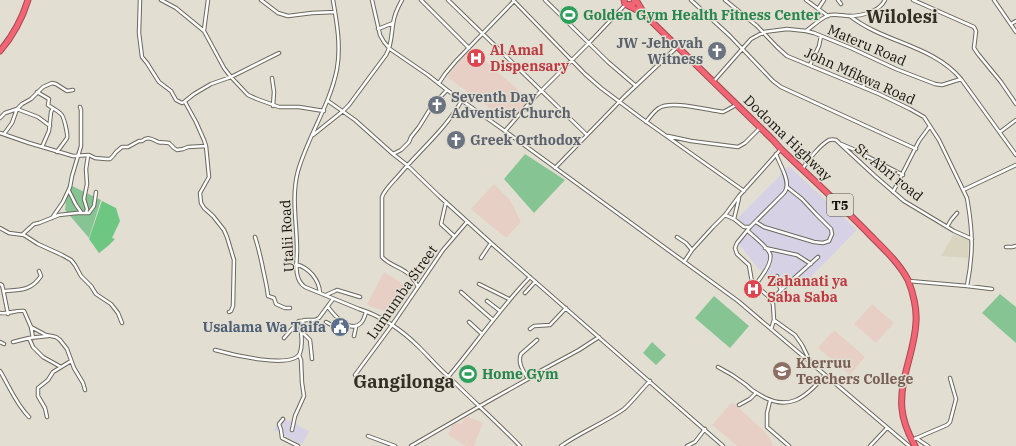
<svg xmlns="http://www.w3.org/2000/svg" width="1016" height="446" font-family="'IBM Plex Serif',serif">
<style>
.built{fill:#d9d4c0}
.industrial{fill:#d7d1e6}
.education{fill:#e7cfc5}
.green{fill:#86c593}
.forest{fill:#6ec683}
.lines{fill:none;stroke-linecap:round;stroke-linejoin:round}
.street-casing{stroke:#6b685d;stroke-width:4.5}
.highway-casing{stroke:#a44851;stroke-width:7}
.street{stroke:#fff;stroke-width:2.5}
.highway{stroke:#f26575;stroke-width:5}
.labels{text-anchor:middle;dominant-baseline:central;stroke-width:3;stroke-linejoin:round;paint-order:stroke}
.shield{fill:#e2dfd2;stroke:#525049;stroke-width:1}
.shield-label{font-size:13px;font-weight:bold;fill:#14130e}
.leisure-label{font-size:14px;font-weight:bold;fill:#27864d;stroke:#e2dfd2;text-anchor:start}
.worship-label{font-size:14px;font-weight:bold;fill:#5b616d;stroke:#e2dfd2;text-anchor:start}
.street-label{font-size:14px;fill:#14130e;stroke:#e2dfd2}
.health-label{font-size:14px;font-weight:bold;fill:#be3a42;stroke:#e2dfd2;text-anchor:start}
.service-label{font-size:14px;font-weight:bold;fill:#4e5e75;stroke:#e2dfd2;text-anchor:end}
.education-label{font-size:14px;font-weight:bold;fill:#785e54;stroke:#e2dfd2;text-anchor:start}
.district-label{font-size:18px;font-weight:bold;fill:#322f25;stroke:#e2dfd2}
</style>
<rect width="100%" height="100%" fill="#e2dfd2"/>
<!-- built -->
<path class="built" d="M953,235L969,239L968,258L941,256Z"/>
<!-- industrial -->
<path class="industrial" d="M789,166L857,230L806,282H774L757,267L738,243L749,231L738,218Z
M281,417L309,431L302,445L274,430Z"/>
<!-- education -->
<path class="education" d="M470,48L531,101L508,121L447,77Z
M494,184L510,200L521,222L506,238L471,209Z
M384,272L399,281L407,288L403,298L394,314L372,307L367,304Z
M872,304L894,323L876,343L854,324Z
M834,330L865,357L850,375L818,348Z
M732,402L765,432L773,444L772,446H737L712,425Z
M466,416L483,423L478,435L474,446H466L448,435L454,422L461,424Z"/>
<!-- green -->
<path class="green" d="M525,154L565,180L534,213L504,179Z
M68,184L101,200L89,238L65,210Z
M1000,294L1016,307V343L982,313Z
M714,296L749,326L730,348L695,318Z
M652,342L666,355L656,365L643,353Z"/>
<!-- forest -->
<path class="forest" d="M102,201L116,208L120,221L112,238L115,239L108,246L99,253L89,239Z"/>
<g class="lines">
<!-- street casing -->
<g class="street-casing">
<path id="street" d="M140,0L139,33L142,57L147,63L159,82L171,91L176,100L182,103L184,102L194,94L211,84L231,77L279,53
M161,0L176,8L204,31L224,68L231,77L248,95L257,99L279,107H299L324,111
M261,0L278,13L288,16L312,13L335,12
M333,0C337,23 341,46 337,69C330,105 308,136 298,171C291,197 297,224 297,250C297,261 293,279 305,287L359,309C381,316 403,331 420,348C430,358 439,369 450,378C473,401 497,422 520,446
M372,0L380,35L384,42L390,49L428,75L447,90L505,131L738,301L909,446
M421,0L469,48
M448,0L587,135
M513,0L585,74L601,88L641,118L744,191
M545,0L608,62L636,86
M691,0L730,36L773,81L781,87L916,149
M725,0L757,26L777,47L787,56L879,94L910,109L924,117L939,140L967,198L968,204C973,234 973,256 967,286
M806,0L828,16
M838,0L841,4
M913,0L974,27L976,31L974,48L978,54L1001,82L1016,104
M994,0L1016,32
M818,9L824,0
M850,16C884,43 933,45 961,79L1016,155
M1011,24L1016,21
M378,29L393,23
M204,30L208,0
M806,31C813,26 820,19 827,16C834,13 842,16 849,16C862,16 879,12 885,0
M810,65L819,46L821,36
M272,78L274,92L273,106
M714,81L751,39L764,32L787,29L806,31L814,33L851,48L896,69L935,84L942,85L961,79
M851,82C856,78 859,74 865,77L866,80L863,87
M439,83L445,74L456,61L514,1
M37,92L49,99L48,105C52,108 57,110 61,114C64,116 68,135 67,138C64,143 60,147 57,152
M328,101L355,120L393,154L407,165L439,196L491,243L723,446
M185,102L196,122L204,140L206,146L209,177L200,193L201,203L204,208L213,216L224,230L227,237L234,260L233,306L231,311L229,312
M17,109L38,117L50,126
M0,118L5,113L17,109L22,104L31,99L43,87L52,83L56,84L67,91L73,90
M646,122C650,117 654,111 659,108C671,100 707,110 723,112L727,110L736,105
M505,131L531,101L589,43L625,5
M1000,132L1016,120
M0,133L29,143L73,156L89,155L95,158L106,159H110L113,156L116,152L122,147H128L139,141H142C148,136 152,139 158,142C162,143 165,142 169,143L174,148L177,150L183,149L188,147L206,146
M4,134L12,123L17,109
M313,135L343,111L349,105L386,55C392,45 391,35 393,24C394,16 398,7 402,0
M668,136L691,141L738,147L745,143L760,128
M841,144L855,150L903,175
M42,147L49,131L51,112L53,108
M393,154L401,150L409,142L411,137L419,127L432,106L447,90
M555,168L624,97L677,47
M803,168C808,160 820,145 829,140C832,139 833,139 836,140L875,176L904,201L954,231L972,239
M963,190L1016,165
M69,191L76,205L81,212
M893,192L919,141L930,126
M446,202L441,224L454,236
M86,213L87,209L84,199L87,184L86,169L88,156
M725,215L734,219L744,227H750L783,194C784,193 786,190 786,189C790,180 779,163 776,154
M52,218L63,202L70,187L72,176L81,146V110L80,107
M734,219L739,198
M756,222L764,227L814,242L823,243L829,241L832,234L831,229L816,214L802,199L787,187
M750,227L737,243L735,248L737,254L749,265L752,282L755,285L768,296L773,304L774,320L771,329
M947,227L951,220L957,213
M0,228L9,233L24,235L38,244L62,255L71,260L75,265L81,276L91,286L96,294L111,304L118,313L122,323
M748,231C754,237 768,247 770,254C773,263 760,279 755,285
M23,234L34,224L39,223L59,215L77,213H89L94,206L96,192
M255,237C258,246 260,255 262,264C264,275 267,285 268,296L274,298L276,304L285,308H290
M677,237L686,243L692,250
M1006,247H1012L1016,246
M765,248L797,255L811,264
M481,258L491,243
M684,262L692,250L713,227L725,215L739,196L781,149
M296,264C309,268 319,279 320,293
M777,276L778,283L781,290
M909,281L967,286L992,289
M0,284L2,285L3,289L8,314
M479,284L509,299
M418,287C415,281 412,276 406,272C399,267 388,264 382,257V197C385,189 393,182 399,175C420,150 446,129 462,100
M4,291C20,290 31,291 41,276L39,271
M461,292L493,320
M525,293L535,282
M326,295L335,291L337,290L360,297
M772,300L781,290L818,257
M487,301L500,311
M328,307C334,315 350,334 361,323C364,320 365,315 366,312
M0,313C9,314 16,310 24,311L31,327L33,338
M774,320L795,335L802,345L810,361
M326,322L337,328L342,322
M469,322L482,334
M31,327L46,335L56,337L60,340L67,349L74,368L83,383L85,390
M530,329L534,326L550,325L566,308
M302,332L310,340L312,359
M354,336L356,327
M29,338L33,347L43,357L61,367
M284,338L299,321L307,320H315L319,318L333,299
M0,342L4,344
M13,342L29,338L48,336
M215,350C229,354 293,370 300,353C302,348 302,338 301,332C301,329 300,328 301,325C301,325 304,321 304,320
M718,367C728,372 736,377 745,384C749,387 752,391 757,393C787,413 805,399 825,375
M0,371C9,386 16,404 29,417
M355,375L392,325L443,250L467,222
M448,377C476,344 500,308 530,277
M528,379C524,372 517,363 521,354L537,340
M770,401L767,413V427L789,446
M739,405L750,399L756,393
M47,417L45,408L38,396V388L48,380L53,372L71,361
M283,419L279,424L281,430L282,438L298,446
M292,430L295,416L304,396L302,383L301,360L299,355
M368,436L395,446
M916,438L928,446
M912,440L947,425L950,422L956,399L950,378
M411,446L480,406L528,379L542,370L579,350L599,337
M561,446C581,432 604,423 624,409C633,401 641,390 650,381
M687,446L695,442L705,429
M870,446L887,428"/>
</g>
<!-- highway casing -->
<g class="highway-casing">
<path id="highway" d="M624,0L625,4L629,5L633,4L635,0
M636,0L645,15L773,140L781,149C811,178 842,206 871,236C884,249 899,263 908,280C913,292 917,309 916,322C915,351 899,379 902,409C903,422 909,435 915,446
M627,5L643,13
M0,51C13,36 22,19 28,0"/>
</g>
<!-- street -->
<use href="#street" class="street"/>
<!-- highway -->
<use href="#highway" class="highway"/>
</g>
<!-- icons -->
<defs>
<g id="stadium-disc" transform="scale(1)"><circle r="9.5" fill="#2e9e5b" stroke="#e2dfd2"/><path d="M0-5a6.5 5 0 1 0 0 10a6.5 5 0 1 0 0-10ZM-3.5-1.8h7v3.6h-7Z" fill="#fff"/></g>
<g id="church-disc" transform="scale(1)"><circle r="9.5" fill="#6b7280" stroke="#e2dfd2"/><path d="M-1.2-6h2.4v3.5h3.3v2.4h-3.3V6h-2.4V-.1h-3.3v-2.4h3.3Z" fill="#fff"/></g>
<g id="hospital-disc" transform="scale(1)"><circle r="9.5" fill="#e0444e" stroke="#e2dfd2"/><path d="M-5-5h3v3.5h4V-5h3V5h-3V1.5h-4V5h-3Z" fill="#fff"/></g>
<g id="civic-disc" transform="scale(1)"><circle r="9.5" fill="#5c6f8a" stroke="#e2dfd2"/><path d="M-.6-6.5H3V-4.5H.6V-3L4-1V1h2V6H-6V1h2V-1L-.6-3ZM-1.2 2.5V6h2.4V2.5Z" fill="#fff"/></g>
<g id="university-disc" transform="scale(1)"><circle r="9.5" fill="#8d6e63" stroke="#e2dfd2"/><path d="M0-5L7-2L0 1L-7-2ZM-4 1L0 2.5L4 1V4Q0 6-4 4Z" fill="#fff"/></g>
</defs>
<g fill-rule="evenodd">
<use href="#stadium-disc" x="569" y="15"/>
<use href="#church-disc" x="717" y="51"/>
<use href="#hospital-disc" x="476" y="58"/>
<use href="#church-disc" x="437" y="105"/>
<use href="#church-disc" x="456" y="140"/>
<use href="#hospital-disc" x="753" y="289"/>
<use href="#civic-disc" x="340" y="327"/>
<use href="#university-disc" x="782" y="371"/>
<use href="#stadium-disc" x="468" y="374"/>
</g>
<g class="labels">
<!-- shield labels -->
<rect class="shield" x="827" y="194" width="26" height="22" rx="3"/>
<g class="shield-label">
<text x="840" y="205">T5</text>
</g>
<!-- leisure labels -->
<g class="leisure-label">
<text x="583" y="15">Golden Gym Health Fitness Center</text>
<text x="482" y="374">Home Gym</text>
</g>
<!-- worship labels -->
<g class="worship-label">
<text x="703" y="43" text-anchor="end">JW -Jehovah<tspan x="703" dy="16">Witness</tspan></text>
<text x="451" y="97">Seventh Day<tspan x="451" dy="16">Adventist Church</tspan></text>
<text x="470" y="140">Greek Orthodox</text>
</g>
<!-- street labels -->
<g class="street-label">
<text transform="translate(867 45) rotate(23)">Materu Road</text>
<text transform="translate(860 76) rotate(24)">John Mfikwa Road</text>
<text transform="translate(788 138) rotate(44)">Dodoma Highway</text>
<text transform="translate(889 172) rotate(39)">St. Abri road</text>
<text transform="translate(287 236) rotate(-93)">Utalii Road</text>
<text transform="translate(402 292) rotate(-55)">Lumumba Street</text>
</g>
<!-- health labels -->
<g class="health-label">
<text x="490" y="50">Al Amal<tspan x="490" dy="16">Dispensary</tspan></text>
<text x="767" y="281">Zahanati ya<tspan x="767" dy="16">Saba Saba</tspan></text>
</g>
<!-- service labels -->
<g class="service-label">
<text x="326" y="327">Usalama Wa Taifa</text>
</g>
<!-- education labels -->
<g class="education-label">
<text x="796" y="363">Klerruu<tspan x="796" dy="16">Teachers College</tspan></text>
</g>
<!-- district labels -->
<g class="district-label">
<text x="902" y="16">Wilolesi</text>
<text x="404" y="381">Gangilonga</text>
</g>
</g>
</svg>
